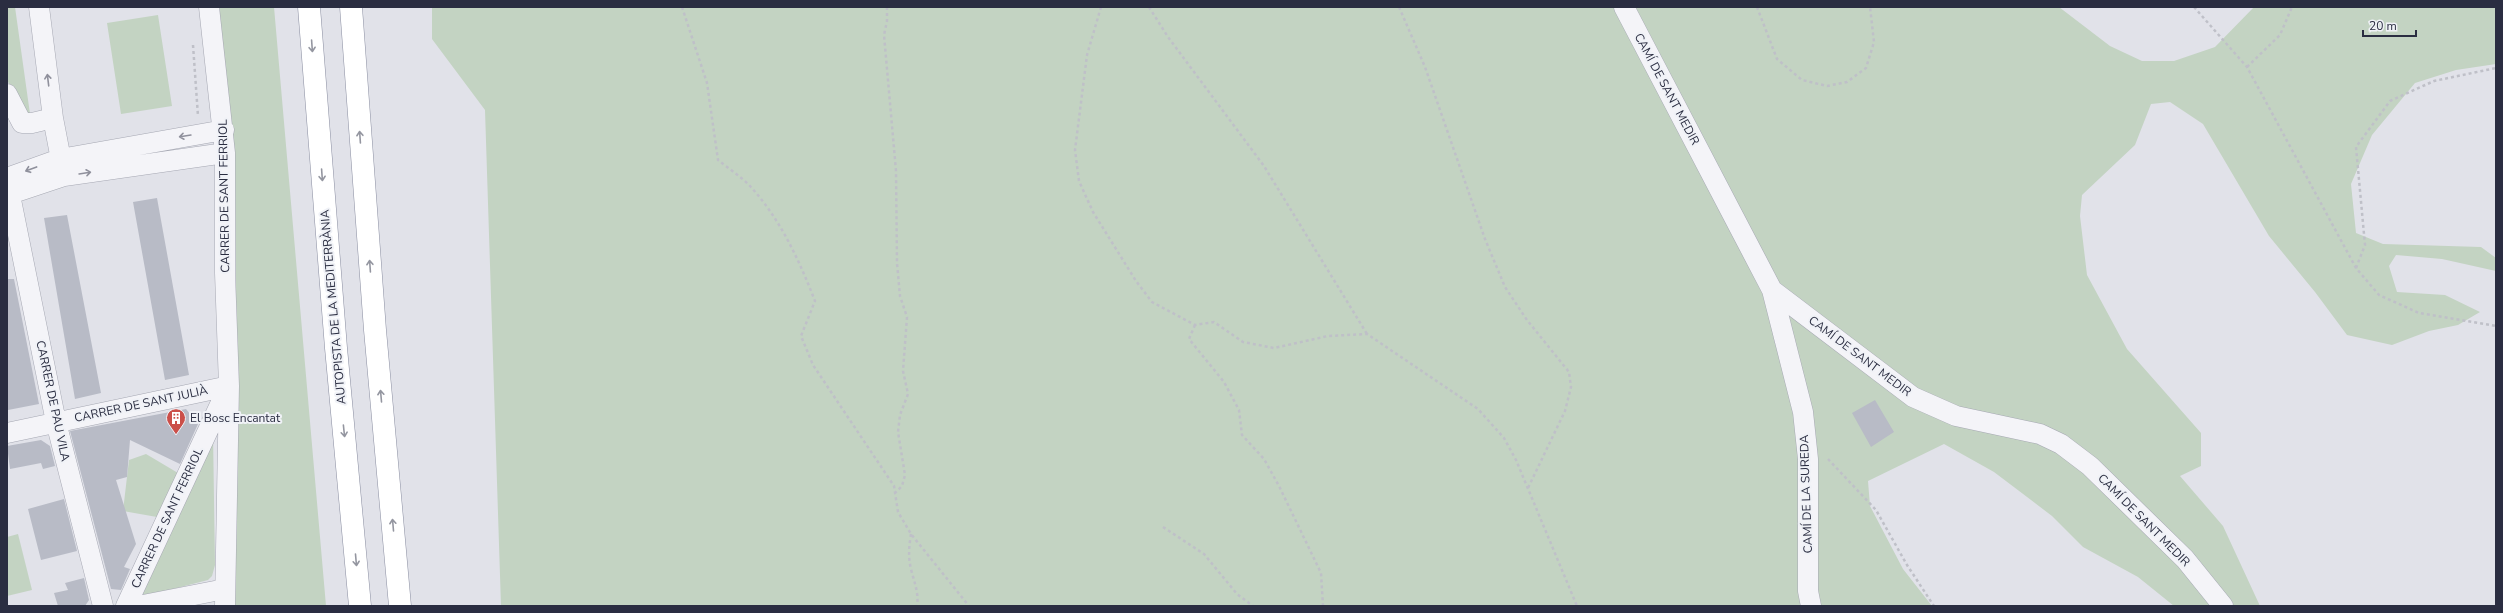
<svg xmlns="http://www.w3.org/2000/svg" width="2503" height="613" font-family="'Nunito Sans',sans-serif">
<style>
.green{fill:#c3d3c2}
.building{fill:#b8bbc6}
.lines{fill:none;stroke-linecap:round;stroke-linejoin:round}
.street-casing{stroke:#a6a8b3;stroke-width:21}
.highway-casing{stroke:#898da0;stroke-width:23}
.path{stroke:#bfc0c8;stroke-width:2.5;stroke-dasharray:3 3;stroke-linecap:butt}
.street{stroke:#f4f4f8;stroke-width:20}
.highway{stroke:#fff;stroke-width:22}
.oneway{stroke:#9496a0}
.oneway2{stroke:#8f909c}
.labels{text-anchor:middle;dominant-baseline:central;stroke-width:4;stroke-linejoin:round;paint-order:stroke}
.street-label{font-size:12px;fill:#2a2d41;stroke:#f0f2f7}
.poi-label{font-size:12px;fill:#2a2d41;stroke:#f0f2f7;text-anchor:start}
</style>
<rect width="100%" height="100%" fill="#e1e2e9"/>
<!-- green -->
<path class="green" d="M7,7H15L30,114L26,116L7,80Z
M219,7H274L326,606H235L237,414L235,156Z
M432,7H2059L2110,46L2142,61H2174L2215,47L2254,7H2496V64L2456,70L2415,83L2372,135L2351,184L2356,233L2383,244L2481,247L2496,258V271L2442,259L2396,255L2389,266L2397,292L2445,295L2480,312L2458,325L2429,331L2392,345L2347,335L2315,292L2269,236L2203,124L2170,102L2151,104L2135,145L2082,195L2080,216L2087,275L2127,349L2201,433V466L2180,476L2223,526L2260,606H2174L2138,577L2083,547L2052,516L1994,472L1944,444L1868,481L1870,506L1903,569L1932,606H501L485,110L432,39Z
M158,15L172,106L121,114L107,23Z
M213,433L215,565L212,576L208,580L138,598Z
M146,454L178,473L157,517L123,511L129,460Z
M18,534L32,590L7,596V537Z"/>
<!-- building -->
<path class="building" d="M157,198L189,375L165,380L133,202Z
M67,215L101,393L75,399L44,218Z
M7,279H14L39,404L8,410Z
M1875,400L1894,432L1871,447L1852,413Z
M186,409L198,424L180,464L130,440L127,477L116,480L136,544L124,567L130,569L121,590L111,589L70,431Z
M41,440L50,446L55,466L43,469L41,463L10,469L7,446Z
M64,499L77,551L41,560L28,509Z
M84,578L89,600L85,606H58L54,593L68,590L65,583Z"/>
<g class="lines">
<!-- street casing -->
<g class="street-casing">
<path id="street" d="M39,7L53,118L63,170
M209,7L225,153V273L229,386L225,606
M1624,7L1772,290L1913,397L1956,416L2040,434L2061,444L2090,466L2185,559L2223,606
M7,94L22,123H32L53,118
M7,178L60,159L224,130
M7,195L64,176L225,153
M10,195L56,422L103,606
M1772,290L1803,412L1808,459V591L1811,606
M7,433L229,386
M126,606L225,394
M138,606L225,589"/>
</g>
<!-- highway casing -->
<g class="highway-casing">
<path id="highway" d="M309,7L336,348L360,606
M351,7L375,330L400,606"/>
</g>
<!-- path -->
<path class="path" d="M682,7L707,83L718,160C728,168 740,176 749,185C780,218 799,260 815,301L801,336L813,365L894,486L898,512L911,534L969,606
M887,7V21L884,35L896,171L897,263L900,296L907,317L903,371L908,394L900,415L898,432L905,475L902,486L895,493
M1101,7L1087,55L1075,150L1079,181L1093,212L1136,281L1152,302L1195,325L1214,322L1243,342L1274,348L1328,336L1367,334L1478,409L1504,438L1516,460L1577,606
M1149,7L1168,37L1264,166L1367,334
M1399,7L1425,67L1485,239L1505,287L1527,320L1569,372L1571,387L1565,411L1528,488
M1757,7L1777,59L1802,80L1827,86L1847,82L1866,68L1874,42L1870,7
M2194,7L2247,67L2356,268L2379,295L2419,313L2496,326
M193,45L198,116
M2247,67L2280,35L2292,7
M2356,268L2365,245L2356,147L2390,101L2434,81L2496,68
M1195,325L1189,339L1224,382L1239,410L1242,435L1264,459L1279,486L1321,573L1323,606
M1828,459L1876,510L1907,565L1934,606
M1163,527L1204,554L1237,594L1253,606
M911,534C909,546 908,557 911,569C914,582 919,592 917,606"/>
<!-- street -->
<use href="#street" class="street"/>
<!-- highway -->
<use href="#highway" class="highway"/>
</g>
<!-- one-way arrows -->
<defs><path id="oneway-shaft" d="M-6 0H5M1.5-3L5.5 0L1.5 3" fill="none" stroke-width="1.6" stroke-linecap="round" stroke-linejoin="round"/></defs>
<g class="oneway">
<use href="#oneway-shaft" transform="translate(312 46) rotate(86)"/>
<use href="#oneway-shaft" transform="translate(360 137) rotate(-94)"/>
<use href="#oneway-shaft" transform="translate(322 175) rotate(86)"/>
<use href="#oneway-shaft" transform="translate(370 266) rotate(-94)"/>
<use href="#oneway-shaft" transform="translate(381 396) rotate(-95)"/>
<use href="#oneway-shaft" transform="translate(344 431) rotate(84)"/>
<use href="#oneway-shaft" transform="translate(393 525) rotate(-95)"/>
<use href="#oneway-shaft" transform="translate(356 560) rotate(85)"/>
</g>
<g class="oneway2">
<use href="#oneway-shaft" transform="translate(48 80) rotate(-97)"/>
<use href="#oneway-shaft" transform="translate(185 136) rotate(171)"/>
<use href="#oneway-shaft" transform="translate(31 169) rotate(160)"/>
<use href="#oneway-shaft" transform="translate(85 173) rotate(-9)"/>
</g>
<!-- icons -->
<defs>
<g id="building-pin" transform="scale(1)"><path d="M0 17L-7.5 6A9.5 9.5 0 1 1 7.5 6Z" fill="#cb4f49" stroke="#f0f2f7"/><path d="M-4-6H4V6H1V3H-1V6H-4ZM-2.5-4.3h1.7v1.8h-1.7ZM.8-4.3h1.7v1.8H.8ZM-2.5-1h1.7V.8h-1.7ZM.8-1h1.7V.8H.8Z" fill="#fff"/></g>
</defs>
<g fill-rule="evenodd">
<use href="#building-pin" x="176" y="418"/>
</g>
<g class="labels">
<!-- street labels -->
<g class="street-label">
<text transform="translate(1667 89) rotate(62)">CAMÍ DE SANT MEDIR</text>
<text transform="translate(224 196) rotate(-91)">CARRER DE SANT FERRIOL</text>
<text transform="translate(333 307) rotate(-95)">AUTOPISTA DE LA MEDITERRÀNIA</text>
<text transform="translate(1860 356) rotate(37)">CAMÍ DE SANT MEDIR</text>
<text transform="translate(53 401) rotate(78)">CARRER DE PAU VILA</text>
<text transform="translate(141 404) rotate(-12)">CARRER DE SANT JULIÀ</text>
<text transform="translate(1806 494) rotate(-92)">CAMÍ DE LA SUREDA</text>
<text transform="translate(167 518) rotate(-65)">CARRER DE SANT FERRIOL</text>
<text transform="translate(2144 520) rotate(45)">CAMÍ DE SANT MEDIR</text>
</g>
<!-- poi labels -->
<g class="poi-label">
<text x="190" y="418">El Bosc Encantat</text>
</g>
</g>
<!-- border -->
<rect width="2503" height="613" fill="none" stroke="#2a2d41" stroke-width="16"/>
<!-- scale -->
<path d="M2363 30v6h53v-6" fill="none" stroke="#2a2d41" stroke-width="2"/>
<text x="2369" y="30" font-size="12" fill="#2a2d41" stroke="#f0f2f7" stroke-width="3" paint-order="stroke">20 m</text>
</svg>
